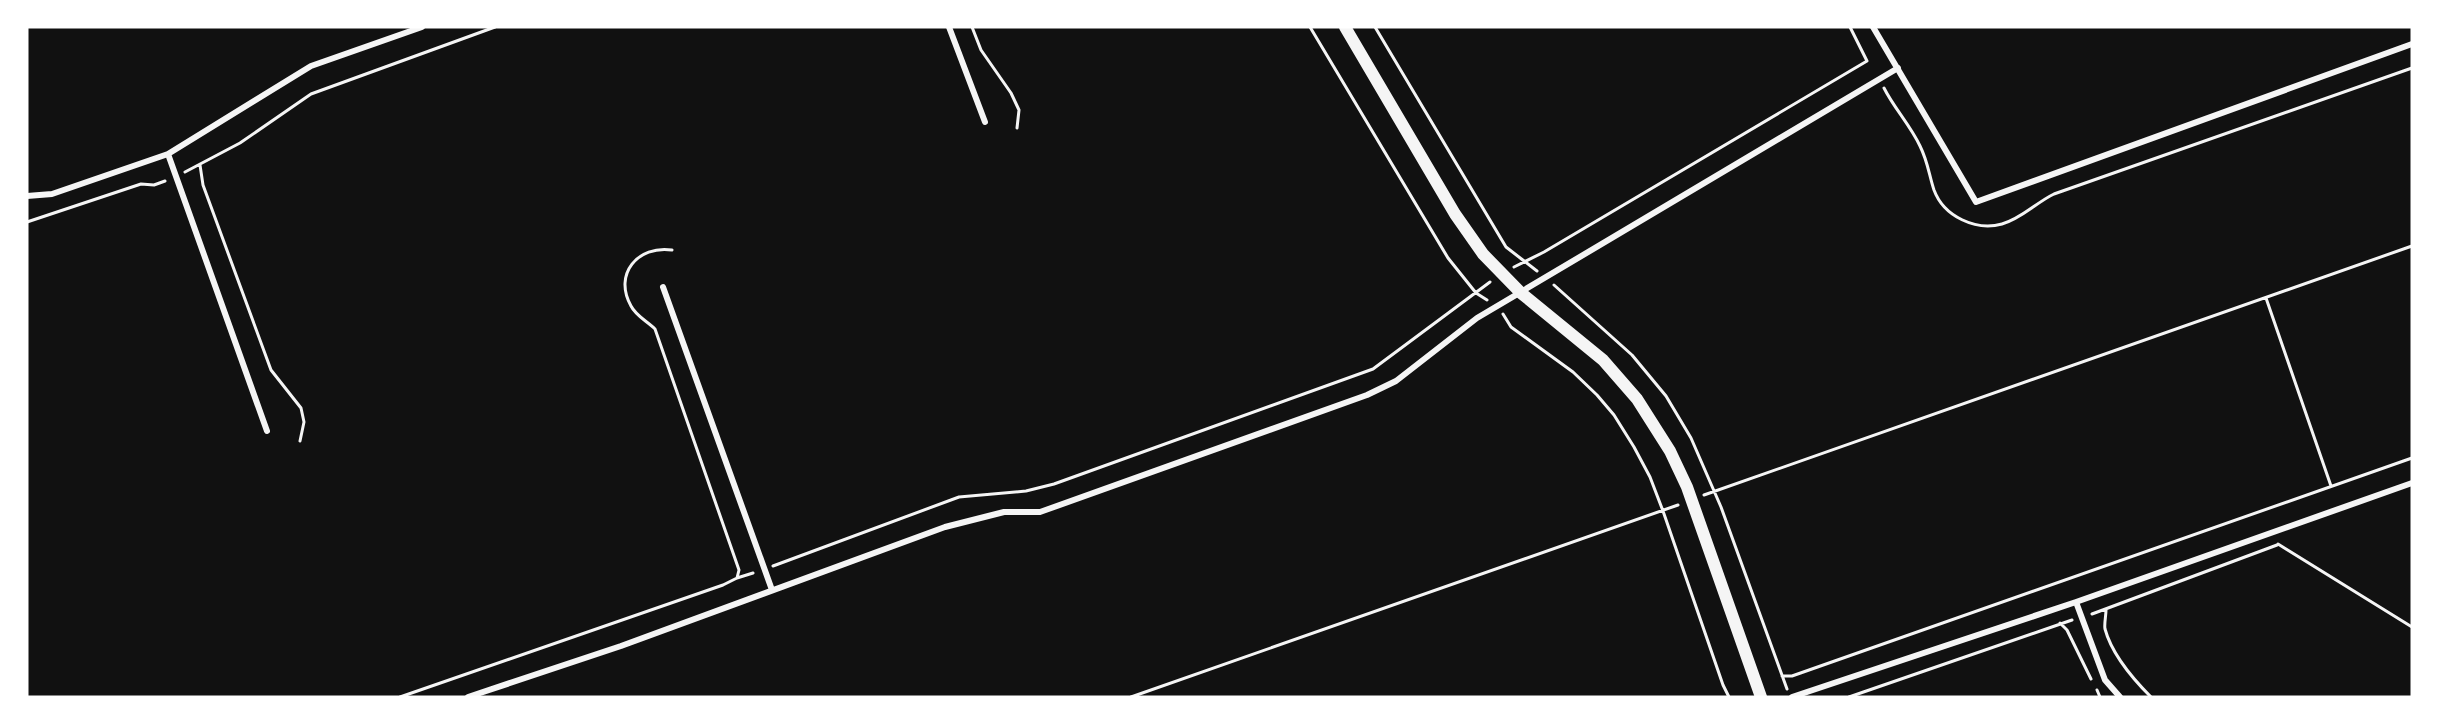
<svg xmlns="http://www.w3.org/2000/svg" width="2439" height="724" font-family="'Noto Sans',sans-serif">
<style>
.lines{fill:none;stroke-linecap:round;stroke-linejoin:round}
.path{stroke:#f5f5f5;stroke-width:3}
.minor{stroke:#f5f5f5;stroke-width:6}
.secondary{stroke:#f5f5f5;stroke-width:12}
</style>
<rect width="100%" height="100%" fill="#111"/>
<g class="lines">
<!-- path -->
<path class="path" d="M972,27L981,50L1011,93L1019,110L1017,128
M1310,27L1448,258L1476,293L1487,300
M1375,27L1506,247L1537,271
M1884,88C1894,108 1910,125 1920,146C1928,162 1929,175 1934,190C1944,217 1976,231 2002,224C2021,219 2037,202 2054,194L2412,68
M200,165L203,185L271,370L301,408L304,422L300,441
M185,172L240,143L311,94L495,27
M27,222L141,184L154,185L165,181
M1514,267L1544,252L1867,61L1850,27
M1554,285L1632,355L1666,396L1691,438L1721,507L1787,689
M2266,298L2331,486
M1503,314L1511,327L1573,372L1597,395L1614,415L1634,447L1650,477L1663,511L1723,685L1729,697
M1704,495L2412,246
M2278,544L2412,627
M773,566L959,497L1026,491L1054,484L1373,369L1490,282
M737,578L753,573
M2106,610C2106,616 2104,624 2105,629C2112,655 2133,679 2151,697
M2092,614L2277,545
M2060,623L2067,630L2091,679
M1782,676H1792L2412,458
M2097,690L2100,697
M400,697L723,585L737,578L739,570L655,329C647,321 636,316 631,306C613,274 638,245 672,250
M1131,697L1678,505
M1849,697L2072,620"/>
<!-- minor -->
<path class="minor" d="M949,27L985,122
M1873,27L1976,202L2412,44
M168,154L267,431
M27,196L52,194L168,154L311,66L422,27
M663,287L772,590
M2076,602L2105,680L2120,697
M468,697L621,646L945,527L1004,512H1040L1367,395L1396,381L1477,318L1898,68
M1792,697L2076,602L2412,483"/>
<!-- secondary -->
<path class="secondary" d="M1345,27L1455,214L1483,254L1521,293L1603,360L1637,399L1670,451L1687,487L1761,697"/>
</g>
<!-- border -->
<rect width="2439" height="724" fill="none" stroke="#ffffff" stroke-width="57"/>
</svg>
